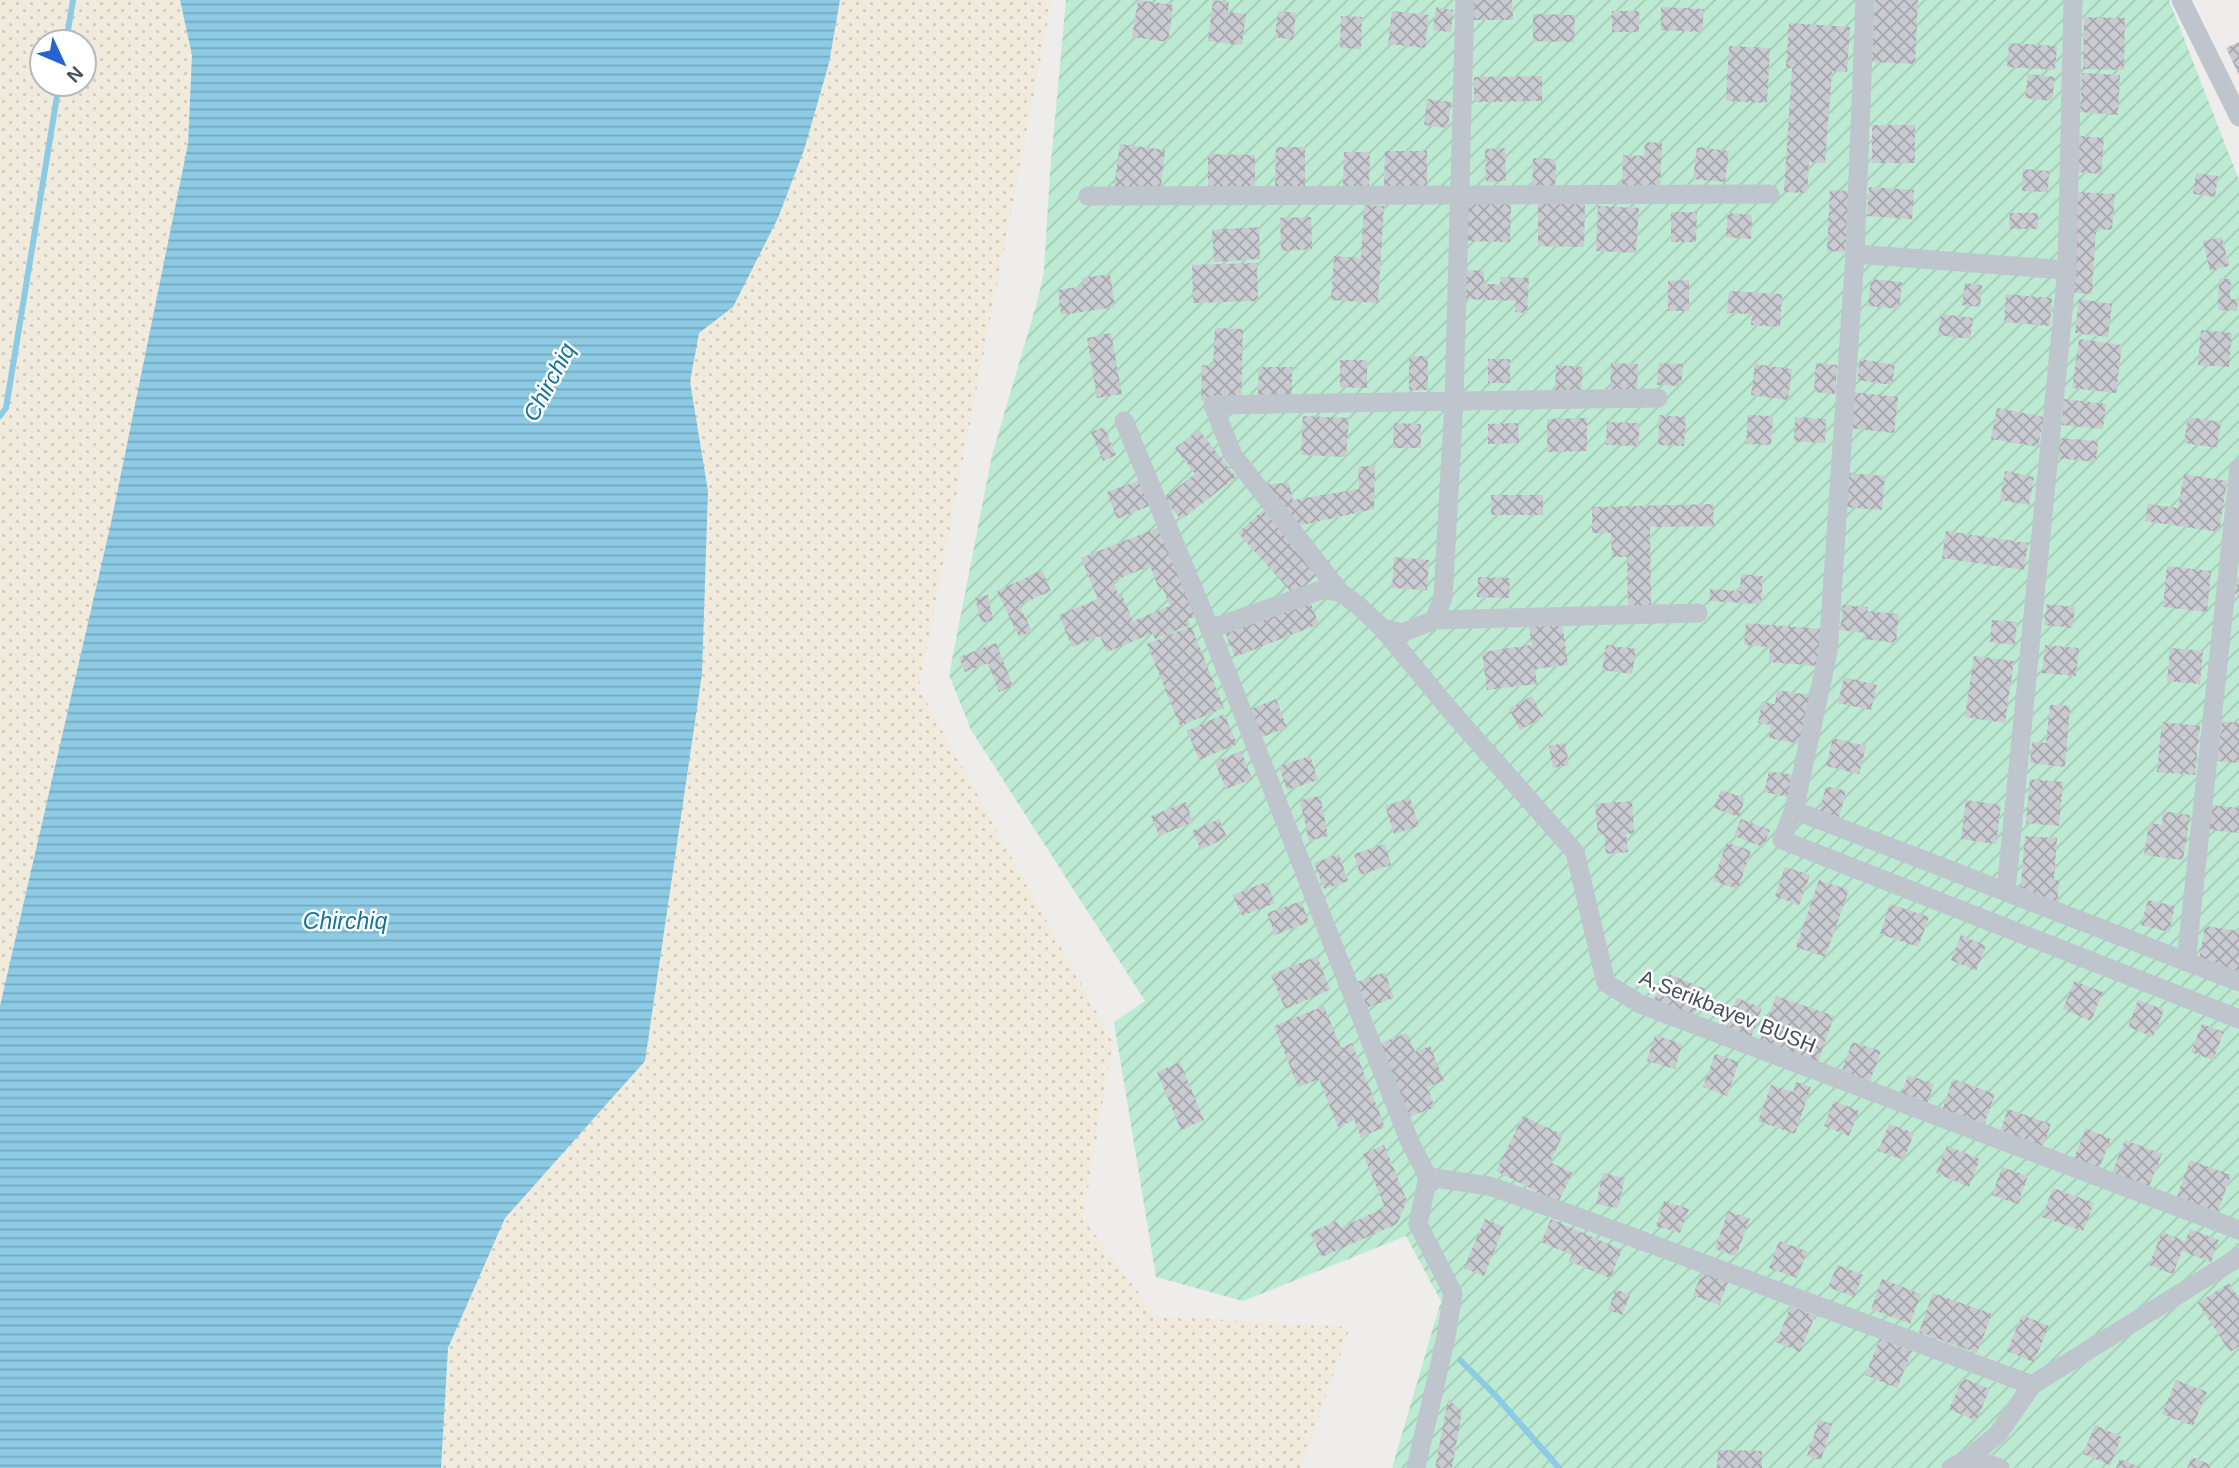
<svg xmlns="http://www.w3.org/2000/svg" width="2239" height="1468" font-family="Arial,sans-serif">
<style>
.sand{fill:url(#sand-dots);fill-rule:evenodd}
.garden{fill:url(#garden-furrows)}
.water{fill:url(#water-rules)}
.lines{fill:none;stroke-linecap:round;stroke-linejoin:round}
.stream{stroke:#8dcbe4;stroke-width:6}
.building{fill:url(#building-cross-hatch);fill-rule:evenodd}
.minor{stroke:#bec5cd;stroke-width:19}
.labels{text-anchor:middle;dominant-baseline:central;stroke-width:5;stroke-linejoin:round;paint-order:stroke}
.street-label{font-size:21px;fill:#464e58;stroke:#fff}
.water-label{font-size:23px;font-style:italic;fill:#16749a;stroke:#fff}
</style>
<defs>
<pattern id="sand-dots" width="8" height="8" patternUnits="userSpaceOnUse" patternTransform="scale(1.75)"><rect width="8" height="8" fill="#f0ebdd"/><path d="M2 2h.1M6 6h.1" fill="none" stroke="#cfcbc0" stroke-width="1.8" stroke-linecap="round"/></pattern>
<pattern id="garden-furrows" width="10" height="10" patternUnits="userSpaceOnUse" patternTransform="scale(1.75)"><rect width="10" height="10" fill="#bcead2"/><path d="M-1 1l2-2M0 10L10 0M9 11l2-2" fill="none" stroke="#a3cab6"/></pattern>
<pattern id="water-rules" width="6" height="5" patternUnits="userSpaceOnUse" patternTransform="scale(1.75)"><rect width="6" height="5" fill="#8dcbe4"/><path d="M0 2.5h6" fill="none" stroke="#75a7bc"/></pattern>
<pattern id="building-cross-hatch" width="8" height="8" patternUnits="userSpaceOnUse" patternTransform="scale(1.75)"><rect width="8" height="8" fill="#cacbd1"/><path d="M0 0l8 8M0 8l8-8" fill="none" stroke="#a6a7ac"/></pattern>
</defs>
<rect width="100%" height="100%" fill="#efecec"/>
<!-- sand -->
<path class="sand" d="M0,0H1052L919,688L1113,1042L1083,1218L1156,1316L1350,1327L1301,1468H0ZM42,42H84V84H42Z"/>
<!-- garden -->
<path class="garden" d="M1066,0H2169L2239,180V1468H1392L1441,1301L1406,1236L1243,1301L1156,1277L1114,1022L1145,1001L971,730L949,675L992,455L1038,299L1044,271L1050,172Z"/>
<!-- water -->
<path class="water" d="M180,0H840L829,63L804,150L778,218L733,307L699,333L690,382L708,491L702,674L645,1061L505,1218L448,1348L441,1468H0V1006L111,523L188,144L192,55Z"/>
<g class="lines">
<!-- stream -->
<path class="stream" d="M66,42L73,0
M0,416L6,408L59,84
M1460,1360L1495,1395L1559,1468"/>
</g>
<!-- building -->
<path class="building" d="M1138,0L1173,5L1168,42L1132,37Z
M1213,0L1229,2L1228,12L1246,14L1242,45L1208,41Z
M1474,0H1512L1513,20H1474Z
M1875,0H1918L1915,64L1872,62Z
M1436,7L1453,10L1451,32L1433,30Z
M1661,7L1704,9L1702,32L1661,30Z
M1278,11L1296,13L1293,40L1275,37Z
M1392,11L1429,15L1425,48L1388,44Z
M1612,11H1639V32H1612Z
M1533,14L1575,15L1574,42L1533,41Z
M1341,16L1362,17L1361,49L1340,48Z
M2084,17L2125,18L2124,70L2083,69Z
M1789,23L1850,27L1847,72L1832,71L1825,163L1809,162L1807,193L1784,192L1792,68H1786Z
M2239,42V75L2226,48Z
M2009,43L2057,46L2055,70L2007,67Z
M1729,46L1770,48L1767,103L1726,101Z
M2082,73L2120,75L2118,115L2080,112Z
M2028,74L2055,77L2052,101L2025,98Z
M1542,76V101L1474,102V77Z
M1427,99L1451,102L1448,128L1424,125Z
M1872,125H1915V163H1872Z
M2080,136L2104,138L2101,174L2077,172Z
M1645,142L1662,143L1660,188L1622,187L1623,155L1644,156Z
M1120,144L1165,150L1160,194L1114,188Z
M1276,147H1305V187H1275Z
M1697,147L1729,151L1725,182L1693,179Z
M1505,148L1506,181L1486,182L1485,149Z
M1385,151H1427V188H1384Z
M1344,152H1370L1369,188L1343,187Z
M1208,154L1255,155V192H1208Z
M1533,158L1556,159L1555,190L1532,189Z
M2023,169L2049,171L2048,192L2022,191Z
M2196,173L2218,176L2215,197L2193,194Z
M1869,187L1914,190L1912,219L1867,216Z
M1830,190L1849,191L1845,252L1827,251Z
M2078,192L2115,194L2112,230L2096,229L2092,294L2071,293Z
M1467,201L1511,203L1510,242L1466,241Z
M1538,203L1585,204L1584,247L1538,246Z
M1364,205L1384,206L1378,303L1331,300L1334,256L1361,258Z
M1598,206L1639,208L1636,253L1596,251Z
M1671,212H1697L1696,242H1671Z
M1728,213L1752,215L1751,239L1726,237Z
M2010,213H2038V229H2009Z
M1311,217L1312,249L1281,251L1280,218Z
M1259,227L1260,259L1214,262L1212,230Z
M2222,237L2229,266L2210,271L2203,241Z
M1257,263L1258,301L1193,303L1192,265Z
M1465,270L1484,271V284H1500L1501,277L1529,278L1527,313L1515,312L1516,301L1464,299Z
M1110,274L1115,307L1061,315L1058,290L1083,286L1082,278Z
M1871,279L1902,282L1899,309L1868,306Z
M2219,279H2231L2230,299L2238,300L2237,311L2218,310Z
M1689,280V311H1668V281Z
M1965,283L1982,285L1980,307L1962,305Z
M1729,291L1782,294L1780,327L1751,325L1752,314L1727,313Z
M2006,294L2052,298L2050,326L2004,322Z
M2079,299L2112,304L2108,337L2075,333Z
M1941,314L1973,318L1970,339L1938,335Z
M1215,328L1243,329L1241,403L1201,401L1202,365L1213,366Z
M2201,330L2232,333L2229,367L2198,365Z
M1111,333L1122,394L1097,398L1087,338Z
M2079,339L2122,345L2116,393L2072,388Z
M1409,356H1428V390H1409Z
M1488,359H1510V383H1488Z
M1860,359L1895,365L1892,385L1857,380Z
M1340,360H1367V388L1340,387Z
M1611,363L1638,364L1637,391L1610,390Z
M1659,363L1683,364L1681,386L1657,385Z
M1816,363L1837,365L1835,394L1814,392Z
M1755,364L1792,369L1788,400L1751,395Z
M1556,365L1583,367L1581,391L1555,390Z
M1259,367H1292V395H1258Z
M1852,392L1898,397L1894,433L1848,428Z
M2064,399L2106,404L2103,429L2062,425Z
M1997,408L2044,417L2038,447L1991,439Z
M1659,415L1686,417L1684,446L1658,445Z
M1748,415L1773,416L1771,445L1746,444Z
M1303,416L1349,418L1346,457L1301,455Z
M1795,417L1826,419L1825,443L1794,441Z
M2188,417L2221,422L2217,448L2184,443Z
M1587,418V451L1547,452V419Z
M1607,422L1639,423V446L1606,445Z
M1394,423L1421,424V448H1393Z
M1518,423L1519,443L1488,444V424Z
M1104,427L1116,455L1103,461L1091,432Z
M1199,430L1236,477L1181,520L1164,498L1195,474L1175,448Z
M2059,438L2098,441L2096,462L2057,458Z
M1375,465L1374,509L1293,527L1264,484L1289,483L1293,500L1359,489L1358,467Z
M2005,471L2034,477L2029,505L2000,500Z
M1847,473L1885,476L1882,510L1844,507Z
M2184,474L2227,481L2219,532L2145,521L2148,504L2178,508Z
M1143,479L1152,505L1117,519L1107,492Z
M1491,495H1543V515H1491Z
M1713,504L1714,526L1650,527L1651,606L1628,607L1627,557H1612L1611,533H1592V507Z
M1263,510L1319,573L1294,595L1238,533Z
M1162,526L1198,616L1188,619L1190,625L1155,639L1153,633L1107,652L1100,636L1072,647L1059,615L1098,599L1081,558ZM1150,566L1159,589L1162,587L1170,606L1133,621L1122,595L1119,596L1113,581Z
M1946,531L2028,543L2024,570L1942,558Z
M1394,557L1429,560L1427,590L1392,588Z
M2167,566L2211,571L2207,612L2163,607Z
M1042,570L1051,591L1019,605L1032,631L1019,637L997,591Z
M1741,574L1763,576L1761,604L1709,601L1710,589L1740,591Z
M1478,577L1510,578L1509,598L1477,597Z
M2238,578H2239V595L2235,594Z
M988,595L993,620L981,623L975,598Z
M1309,599L1319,624L1235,657L1225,632Z
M2047,604L2075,607L2072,628L2044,625Z
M1843,605L1868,607L1867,611L1899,614L1896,643L1864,639L1865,633L1840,630Z
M1992,620L2017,622L2015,645L1990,642Z
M1562,622L1568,665L1535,669L1537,684L1487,690L1482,652L1532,645L1529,627Z
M1746,623L1821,629L1818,666L1769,662L1770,647L1744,645Z
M1191,626L1224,708L1180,726L1147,644Z
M996,643L1013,686L999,692L988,663L965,672L959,657Z
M1606,645L1636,649L1632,674L1602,670Z
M2045,645L2079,648L2076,676L2042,673Z
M2170,648L2203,651L2200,684L2167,681Z
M1974,656L2014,661L2005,723L1965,717Z
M1844,677L1877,685L1871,710L1838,703Z
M1777,690L1810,695L1801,744L1769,738L1771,725L1758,723L1762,702L1775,704Z
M1532,696L1543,717L1520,730L1509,709Z
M1276,699L1287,728L1262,737L1251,709Z
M2050,705L2070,706L2065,767L2030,763L2032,742L2046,743Z
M1224,714L1237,744L1199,760L1187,731Z
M2222,721L2239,723V763L2217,761Z
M2162,722L2200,726L2195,775L2157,772Z
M1833,738L1866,746L1859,774L1826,766Z
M1565,743L1569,765L1553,768L1549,746Z
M1241,751L1252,779L1226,789L1215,762Z
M1310,756L1318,780L1287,790L1279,766Z
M1769,771L1792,775L1788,797L1764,792Z
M2030,779L2063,782L2059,826L2026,823Z
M1826,786L1846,791L1839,818L1819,813Z
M1721,790L1745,798L1739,817L1714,808Z
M1320,796L1328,836L1309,841L1300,800Z
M1410,798L1419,826L1394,834L1385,806Z
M1966,800L2001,805L1996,844L1961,839Z
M1632,801L1634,833L1626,834L1628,852L1606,854L1604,834L1598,835L1595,804Z
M1186,802L1193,822L1159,836L1151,816Z
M2212,805L2239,808V833L2209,830Z
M2163,811L2190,815L2183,860L2144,855L2149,823L2162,825Z
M1219,819L1227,837L1201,850L1192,831Z
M1741,819L1770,830L1763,847L1734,836Z
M2025,836L2057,838L2054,880L2059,881L2057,909L2020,895Z
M1727,842L1751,851L1738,889L1713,881Z
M1385,844L1391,865L1360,875L1354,854Z
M1339,854L1348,881L1324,889L1314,863Z
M1785,867L1810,875L1799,905L1775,896Z
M1819,880L1849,890L1825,957L1796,947Z
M1266,882L1275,903L1242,916L1233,895Z
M2148,900L2175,906L2169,932L2141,925Z
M1301,901L1309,922L1275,935L1267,913Z
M1890,904L1929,917L1918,947L1880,934Z
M2205,926L2239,931V974L2199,959Z
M1961,935L1986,946L1976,971L1951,960Z
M1317,956L1330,990L1285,1009L1271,975Z
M1385,972L1394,998L1366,1008L1357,982Z
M1666,973L1705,989L1692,1019L1653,1002Z
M2074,981L2103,992L2091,1021L2063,1009Z
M1776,996L1834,1016L1818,1062L1760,1041Z
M1737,998L1762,1008L1749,1042L1724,1032Z
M2138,1000L2164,1010L2153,1037L2128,1027Z
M1324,1006L1341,1048L1352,1043L1385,1127L1361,1137L1354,1120L1338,1127L1319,1079L1298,1087L1274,1026Z
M2202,1024L2224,1032L2213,1060L2191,1052Z
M1407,1033L1415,1052L1430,1046L1444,1081L1427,1087L1435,1107L1406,1118L1378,1044Z
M1655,1035L1682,1044L1675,1069L1647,1061Z
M1852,1042L1881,1051L1868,1087L1840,1077Z
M1715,1054L1739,1062L1727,1096L1703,1087Z
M1180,1062L1204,1120L1181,1130L1157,1072Z
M1908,1075L1934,1084L1925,1109L1899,1100Z
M1953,1079L1995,1094L1983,1128L1941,1113Z
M1796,1082L1811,1087L1795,1134L1758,1121L1771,1085L1793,1092Z
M1834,1101L1859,1111L1849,1136L1824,1126Z
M2008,1109L2051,1124L2042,1149L1999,1134Z
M1523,1116L1563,1135L1550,1162L1573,1173L1558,1202L1496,1171Z
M1889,1124L1914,1133L1904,1160L1878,1151Z
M2086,1128L2111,1139L2098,1171L2073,1161Z
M2125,1140L2162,1154L2148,1189L2111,1175Z
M1384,1145L1407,1201L1397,1224L1322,1257L1310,1233L1336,1221L1341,1228L1385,1207L1363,1154Z
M1947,1146L1980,1159L1969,1187L1936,1173Z
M2190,1160L2231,1175L2217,1214L2176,1199Z
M2002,1167L2028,1176L2018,1204L1992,1195Z
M1603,1173L1625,1178L1618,1208L1596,1204Z
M2053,1188L2094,1203L2083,1231L2042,1217Z
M1664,1201L1689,1209L1680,1233L1656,1226Z
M1728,1211L1750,1219L1736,1256L1715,1249Z
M1485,1219L1504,1227L1484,1276L1464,1268Z
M1551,1219L1622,1250L1610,1278L1569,1261L1572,1255L1541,1242Z
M2190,1229L2219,1240L2211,1262L2182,1251L2173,1274L2149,1265L2162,1232L2185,1241Z
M1779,1241L1807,1251L1797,1278L1769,1268Z
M1837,1265L1863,1275L1854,1297L1828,1287Z
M1703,1270L1729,1280L1719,1305L1693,1295Z
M1882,1279L1921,1294L1910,1324L1871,1309Z
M2229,1283L2239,1298V1346L2230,1352L2198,1303Z
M1616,1289L1630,1295L1622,1315L1608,1310Z
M1933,1293L1992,1314L1977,1353L1919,1332Z
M1791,1306L1815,1316L1800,1352L1776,1342Z
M2022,1315L2049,1326L2034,1362L2007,1351Z
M1880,1339L1912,1351L1897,1388L1865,1375Z
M1963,1378L1990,1389L1976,1421L1949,1409Z
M2176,1380L2207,1392L2193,1426L2162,1414Z
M1448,1399L1462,1411L1452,1468H1435Z
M1819,1420L1832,1424L1821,1460L1807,1456Z
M2095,1425L2122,1437L2110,1465L2083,1454Z
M1718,1450L1762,1451V1468H1717Z
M2192,1457L2211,1465L2210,1468H2187Z
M2120,1459L2142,1468H2116Z"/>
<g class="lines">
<!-- minor -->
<path class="minor" d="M1865,0L1855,254L1828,652L1794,810L1782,840L2239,1019
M2181,0L2239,117
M1088,196L1770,194
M1855,254L2067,270
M1124,421L1210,629L1409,1140L1428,1177L1418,1224L1453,1293L1446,1337L1416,1468
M1341,593L1233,455L1213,405L1658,398
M1434,620L1698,613
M1382,628L1449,709L1575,852L1606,983L1640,1004L2239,1230
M1210,629L1324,589L1341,593L1359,606L1382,628L1402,633L1434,620L1443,598L1454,401L1465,0
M1794,810L2239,982
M2006,891L2067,270L2073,0
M2186,962L2239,468
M1428,1177L1489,1186L1567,1213L2032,1385
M1969,1458L1998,1434L2032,1385L2239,1257
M1951,1468L1969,1458L2000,1468"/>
</g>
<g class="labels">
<!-- street labels -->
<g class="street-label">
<text transform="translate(1728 1011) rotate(22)">A,Serikbayev BUSH</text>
</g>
<!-- water labels -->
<g class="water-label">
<text transform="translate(549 382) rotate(-62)">Chirchiq</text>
<text x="345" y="921">Chirchiq</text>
</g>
</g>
<!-- north arrow -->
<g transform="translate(63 63) rotate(134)"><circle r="33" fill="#ffffff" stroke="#b5b8bc" stroke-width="2"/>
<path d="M0-5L12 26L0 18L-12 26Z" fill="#2663cf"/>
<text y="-10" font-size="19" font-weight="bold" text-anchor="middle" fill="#464e58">N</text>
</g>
</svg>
